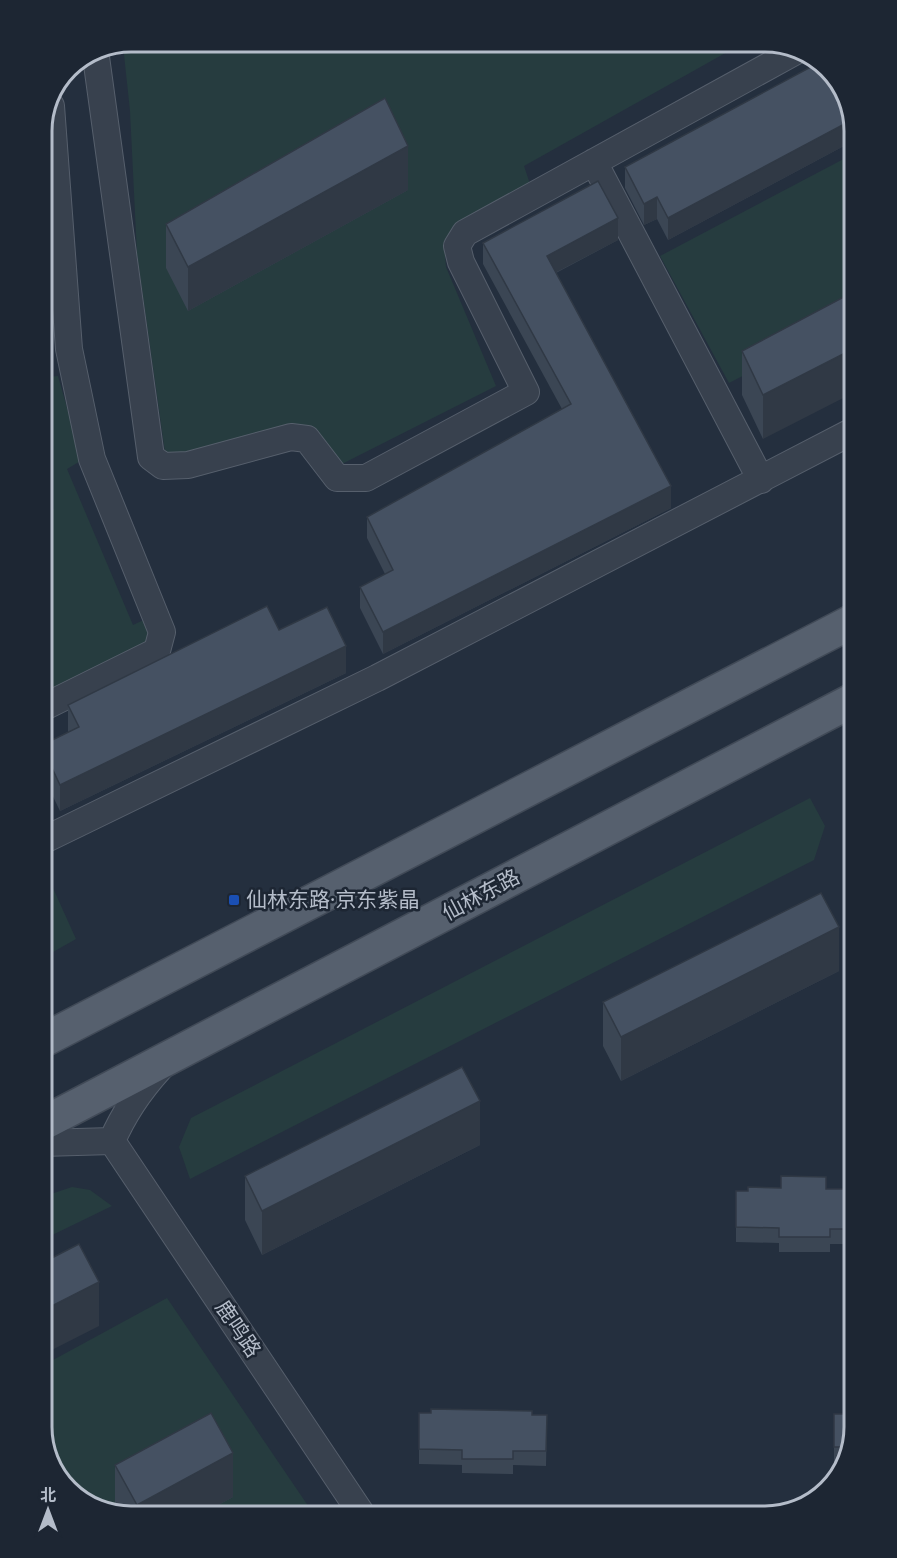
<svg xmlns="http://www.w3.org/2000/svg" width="897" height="1558" font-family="'Source Sans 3','Noto Sans SC',sans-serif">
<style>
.green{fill:#263c3f}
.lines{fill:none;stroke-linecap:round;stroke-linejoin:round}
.minor-casing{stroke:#565f6c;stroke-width:28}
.major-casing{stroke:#414a57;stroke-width:36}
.minor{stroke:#38414e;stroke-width:26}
.major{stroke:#56606e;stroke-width:33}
.wall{fill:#3b4654}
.shaded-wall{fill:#303945}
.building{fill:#455162;stroke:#303945;stroke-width:1.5}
.transit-dot{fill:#1a4fb4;stroke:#1d2633;stroke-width:2}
.labels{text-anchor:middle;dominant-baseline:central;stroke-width:5;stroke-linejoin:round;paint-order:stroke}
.street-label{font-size:21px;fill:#b4bcc9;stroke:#1d2633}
.poi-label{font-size:21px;fill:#b4bcc9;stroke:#1d2633;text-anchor:start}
.rim{fill:none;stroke:#b4bcc9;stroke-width:3}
</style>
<rect width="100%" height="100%" fill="#242f3e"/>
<!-- green -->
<path class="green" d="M132,42H745L524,166L530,184L455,225L444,242L446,267L496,386L340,465L316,434L175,457L165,452L137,254L130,111L123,45Z
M855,153V318L729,383L660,256Z
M42,349L48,377L58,376L82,460L67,469L133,625L148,618L151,633L145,646L48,692L42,690Z
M810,798L825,826L814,860L190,1179L179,1147L191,1118Z
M42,876L48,877L76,939L46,956L42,955Z
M72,1187L90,1190L112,1206L42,1240V1197Z
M167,1298L315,1516H126L82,1501L51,1466L42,1426V1366Z"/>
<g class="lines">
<!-- minor casing -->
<g class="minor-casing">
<path id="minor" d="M96,57L151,457L163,466L188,465L291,437L307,439L337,478H366L526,392L461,262L457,246L465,233L796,51
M594,162L761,480
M42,708L157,651L162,632L92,459L69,349L51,106
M42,841L377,678L855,430
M112,1141L363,1516
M42,1143L112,1141C124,1113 139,1091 160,1068"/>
</g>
<!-- major casing -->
<g class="major-casing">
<path id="major" d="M42,1041L855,620
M42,1124L855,699"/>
</g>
<!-- minor -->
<use href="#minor" class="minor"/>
<!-- major -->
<use href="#major" class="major"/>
</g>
<!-- wall -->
<path class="wall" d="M855,132V140L668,240L657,219L644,225L625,188V167Z
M408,190L188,311L166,268V224Z
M618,240L556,273L671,508L383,654L360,608V587L385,574L367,538V517L562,409L483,264V243Z
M855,291L763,439L742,395V351Z
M279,630L346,673L60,811L42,774V745L68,732V705Z
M839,971L621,1081L603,1046V1002Z
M480,1145L262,1255L245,1220V1176Z
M781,1188L826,1189L849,1193H855V1244H830V1252H779V1243L736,1242V1191H748Z
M419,1413L547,1415L546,1466L513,1465V1474L462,1473V1465L419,1464Z
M834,1414L855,1427L843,1466H834Z
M115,1465L233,1497L198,1516H126L116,1513L115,1509Z"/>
<!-- shaded-wall -->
<path class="shaded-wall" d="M852,120L855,132V140L668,240V218Z
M408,146V190L188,311V267Z
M657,197V219L644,225V204Z
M618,218V240L547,277V256Z
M855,348V392L763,439V395Z
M671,486V508L383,654V632Z
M346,646V673L60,811V785Z
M839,927V971L621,1081V1037Z
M480,1101V1145L262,1255V1211Z
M99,1282V1326L42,1355V1311Z
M233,1453V1497L198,1516H137V1505Z"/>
<!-- building -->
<path class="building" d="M820,62L846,92L852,120L668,218L657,197L644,204L625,167Z
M385,98L408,146L188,267L166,224Z
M598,181L618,218L547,256L671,486L383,632L360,587L393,570L367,517L571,404L483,243Z
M855,291V348L763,395L742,351Z
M267,606L279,630L327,607L346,646L60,785L42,747V745L79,727L68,705Z
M821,893L839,927L621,1037L603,1002Z
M462,1067L480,1101L262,1211L245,1176Z
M781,1176L826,1177V1189H849V1193H855V1229H830V1237H779V1228L736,1227V1191H748V1187L781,1188Z
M79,1244L99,1282L42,1311V1263Z
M431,1409L532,1411V1415H547L546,1451H513V1459H462V1450L419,1449V1413H431Z
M211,1413L233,1453L137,1505L115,1465Z
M834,1414H855V1427L849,1447H834Z"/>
<!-- markers -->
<rect class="transit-dot" x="228" y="894" width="12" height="12" rx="3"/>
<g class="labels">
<!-- street labels -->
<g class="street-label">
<text transform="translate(481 895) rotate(-28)">仙林东路</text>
<text transform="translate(238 1329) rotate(56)">鹿鸣路</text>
</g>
<!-- poi labels -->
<g class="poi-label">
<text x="246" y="900">仙林东路·京东紫晶</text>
</g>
</g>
<!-- crop -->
<path d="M0 0H897V1558H0ZM131 52H765A79 79 0 0 1 844 131V1427A79 79 0 0 1 765 1506H131A79 79 0 0 1 52 1427V131A79 79 0 0 1 131 52Z" fill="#1d2633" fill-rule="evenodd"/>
<path class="rim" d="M131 52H765A79 79 0 0 1 844 131V1427A79 79 0 0 1 765 1506H131A79 79 0 0 1 52 1427V131A79 79 0 0 1 131 52Z"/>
<!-- north arrow -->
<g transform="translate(48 1510)" stroke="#1d2633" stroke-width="4.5" paint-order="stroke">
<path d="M0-4.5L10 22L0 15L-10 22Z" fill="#b4bcc9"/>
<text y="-9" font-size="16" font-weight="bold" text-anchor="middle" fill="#b4bcc9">北</text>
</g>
</svg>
